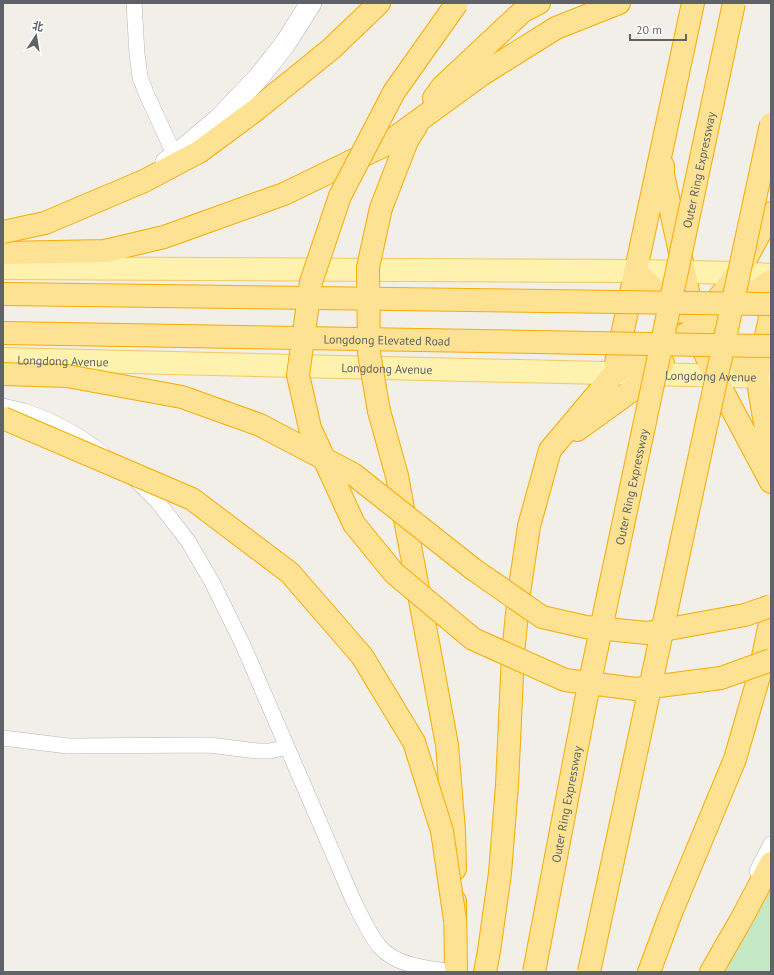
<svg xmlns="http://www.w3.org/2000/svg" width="774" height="975" font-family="'PT Sans','Noto Sans SC',sans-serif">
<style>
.green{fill:#c5e8c5}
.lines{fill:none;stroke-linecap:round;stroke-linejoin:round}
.street-casing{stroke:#b5b8bc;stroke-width:16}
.secondary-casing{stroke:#b6babf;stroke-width:22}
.primary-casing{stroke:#f2c960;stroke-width:24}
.highway-casing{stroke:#f9ab00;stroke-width:24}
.street{stroke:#fff;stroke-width:15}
.secondary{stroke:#fff;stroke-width:21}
.primary{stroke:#fff2af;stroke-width:22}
.highway{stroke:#fde293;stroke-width:22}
.highway-bridge-casing{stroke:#f9ab00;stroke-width:24;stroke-linecap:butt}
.highway-bridge{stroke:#fde293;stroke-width:22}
.labels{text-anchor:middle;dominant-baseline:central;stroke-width:3.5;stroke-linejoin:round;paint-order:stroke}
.street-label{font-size:12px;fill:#5f6368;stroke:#fff}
</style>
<rect width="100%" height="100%" fill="#f1efe8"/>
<!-- green -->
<path class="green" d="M771,884V972H725Z"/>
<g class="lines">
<!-- street casing -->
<g class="street-casing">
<path id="street" d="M134,3L137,54L140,77L146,93L175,156
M3,406C10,408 17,409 24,411C52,420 79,435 102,453
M134,478L157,501L188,541L212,582L243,645L354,902C362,917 369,934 380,947C397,967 432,969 456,972
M3,738L68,746L209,745L257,751H270L287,747
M757,871L771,844"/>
</g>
<!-- secondary casing -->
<g class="secondary-casing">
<path id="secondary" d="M166,162L175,156L220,118L259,77L285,44L311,3"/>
</g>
<!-- primary casing -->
<g class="primary-casing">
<g id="primary">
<path d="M3,268L635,271L738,273L771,275"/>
<path id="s1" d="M3,359L771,377"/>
</g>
</g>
<!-- highway casing -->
<g class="highway-casing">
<path id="highway" d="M434,98L442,87L523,11L539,3
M663,166V174L684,271L695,329L715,377L771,482
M144,181L199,152L257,109L331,49L379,3
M381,208L407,141L417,125
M3,253L105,251L164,237L284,194L385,145L481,75L556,28L619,3
M635,271L678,312
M771,313L757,377L771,458
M705,316L738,273L771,213
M709,340L757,377
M616,363L693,3
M379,411L397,476L447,745L454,831L455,869
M577,430L653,375L663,363
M455,901L456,972
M485,972L489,951L500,873L507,785L513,654L519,593L529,526L550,450L614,374L695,329L771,281
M649,972L671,913L735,759L759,676L771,618
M711,972L742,918L771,863"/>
</g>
<!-- street -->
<use href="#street" class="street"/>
<!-- secondary -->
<use href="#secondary" class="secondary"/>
<!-- primary -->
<use href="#primary" class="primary"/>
<!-- highway -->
<use href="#highway" class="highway"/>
<!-- highway-bridge casing -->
<g class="highway-bridge-casing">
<g id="highway-bridge">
<path d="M457,3L394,92L340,196L311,282L298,375L310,428L354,524L394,573L473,639L565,680L636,689L721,678L771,660"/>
<path d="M3,232L45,223L144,181"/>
<path d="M3,294L771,304"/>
<path id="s2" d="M3,333L771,346"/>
<path d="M3,374L67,376L182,397L260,425L353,474L473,569L542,617L586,627L647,633L745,615L771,606"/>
<path d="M379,411L369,353L368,267L381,208"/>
<path d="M3,418L192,499L290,573L362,656L414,742L442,831L455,920"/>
<path id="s3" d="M534,972L585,705L606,605L734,3"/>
<path d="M589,972L771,124"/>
</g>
</g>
<!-- highway-bridge -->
<use href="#highway-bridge" class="highway-bridge"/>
</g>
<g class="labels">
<!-- street labels -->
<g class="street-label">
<text stroke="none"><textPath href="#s3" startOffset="819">Outer Ring Expressway</textPath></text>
<text stroke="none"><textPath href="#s2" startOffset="384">Longdong Elevated Road</textPath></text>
<text stroke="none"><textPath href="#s1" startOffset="60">Longdong Avenue</textPath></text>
<text stroke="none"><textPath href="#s1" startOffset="384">Longdong Avenue</textPath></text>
<text stroke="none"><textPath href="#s1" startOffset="708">Longdong Avenue</textPath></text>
<text stroke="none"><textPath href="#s3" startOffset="495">Outer Ring Expressway</textPath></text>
<text stroke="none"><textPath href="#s3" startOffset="171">Outer Ring Expressway</textPath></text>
</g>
</g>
<!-- border -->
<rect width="774" height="975" fill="none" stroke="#5f6368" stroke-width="8"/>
<!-- north arrow -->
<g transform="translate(36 36) rotate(12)" stroke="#ffffff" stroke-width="3" paint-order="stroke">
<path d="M0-3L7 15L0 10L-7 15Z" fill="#5f6368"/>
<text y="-6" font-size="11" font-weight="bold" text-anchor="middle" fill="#5f6368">北</text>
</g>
<!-- scale -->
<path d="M630 34v6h56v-6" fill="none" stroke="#5f6368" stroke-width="2"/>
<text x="636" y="34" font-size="12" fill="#5f6368" stroke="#ffffff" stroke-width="3" paint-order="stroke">20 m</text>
</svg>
